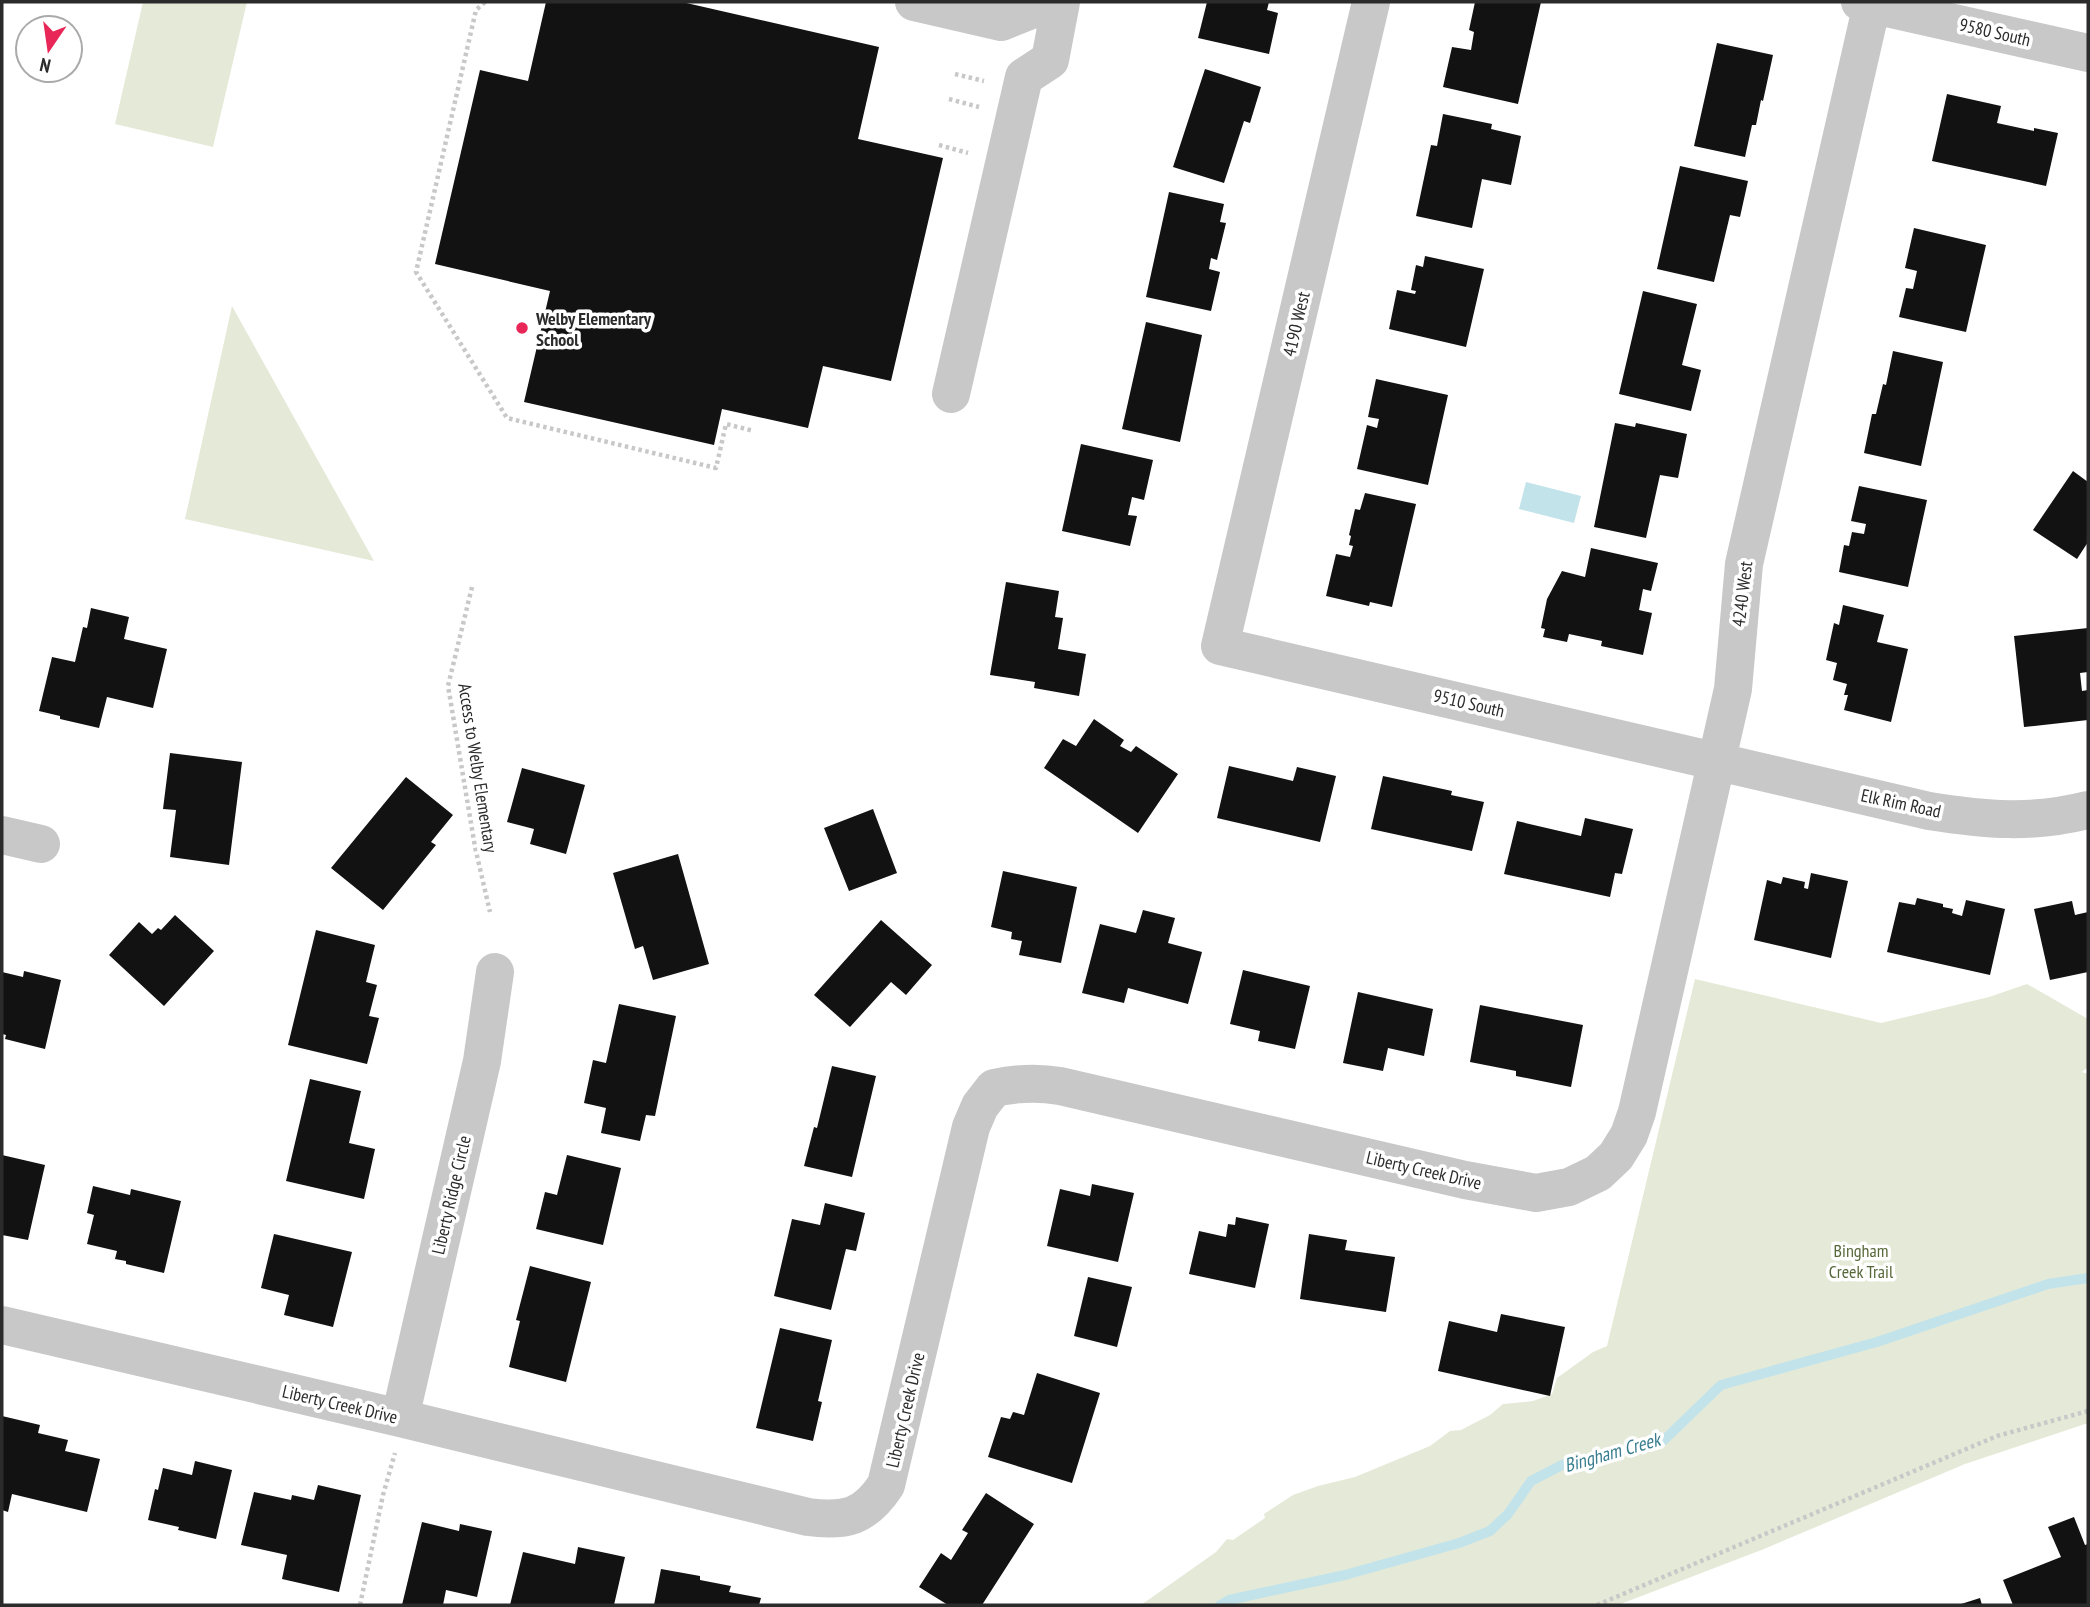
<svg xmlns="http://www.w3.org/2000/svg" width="2090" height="1607" font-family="'PT Sans Narrow',sans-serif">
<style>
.green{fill:#e5ead8}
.water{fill:#c3e3eb}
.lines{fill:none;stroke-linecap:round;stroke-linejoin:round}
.stream{stroke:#c3e3eb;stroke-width:10}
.building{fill:#121212}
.path{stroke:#c8c8c8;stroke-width:4.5;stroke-dasharray:3.5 3.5;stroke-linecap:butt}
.minor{stroke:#c8c8c8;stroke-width:38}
.poi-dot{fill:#e92658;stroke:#fff;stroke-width:2.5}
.labels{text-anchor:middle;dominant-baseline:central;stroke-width:7;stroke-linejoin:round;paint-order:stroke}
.street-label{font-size:18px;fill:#2b2b2b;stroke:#fff}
.poi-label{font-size:18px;font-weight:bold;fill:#2b2b2b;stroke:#fff;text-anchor:start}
.park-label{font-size:18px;fill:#576838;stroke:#fff}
.water-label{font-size:19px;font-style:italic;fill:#387d8f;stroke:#fff}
</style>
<rect width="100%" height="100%" fill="#fff"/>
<!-- green -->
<path class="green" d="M143,2H247L213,147L115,124Z
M232,306L374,561L185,519Z
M1695,979L1881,1023L1989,997L2027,984L2088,1019V1067L2082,1072L2088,1074V1423L1965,1464L1764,1549L1618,1605H1141L1216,1552L1227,1539L1233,1540L1265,1518L1264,1514L1293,1495L1318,1486L1355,1477L1430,1446L1450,1431L1461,1430L1490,1415L1503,1404L1533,1401L1552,1394L1557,1378L1593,1352L1607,1346Z"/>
<!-- water -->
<path class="water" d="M1526,482L1581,496L1574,523L1519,509Z"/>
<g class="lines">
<!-- stream -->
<path class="stream" d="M1220,1605L1229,1600L1345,1575L1459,1543L1490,1531L1508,1514L1531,1481L1564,1464L1663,1441L1721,1385L1877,1342L2048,1284L2088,1278"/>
</g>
<!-- building -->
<path class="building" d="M546,2H682L879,47L858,139L943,158L891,381L823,366L808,428L722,409L714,445L524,402L550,291L435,264L480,70L528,81Z
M1207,2H1269L1267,10L1278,13L1269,54L1198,38Z
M1475,2H1541L1518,104L1443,87L1452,47L1471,50L1474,32L1469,30Z
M1717,43L1773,55L1763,101L1761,100L1756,125H1752L1745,157L1694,146Z
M1205,69L1261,87L1250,123L1244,121L1224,183L1173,167Z
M1947,94L2001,106L1997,123L2034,131V128L2058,133L2046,186L1932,161Z
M1443,114L1492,124L1491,129L1521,136L1511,185L1482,179L1472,228L1416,216L1431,145L1437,146Z
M1680,166L1748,181L1740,217L1730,215L1714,282L1657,269Z
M1169,192L1224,204L1220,222L1226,223L1217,260L1211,258L1209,269L1220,272L1211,311L1146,297Z
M1914,228L1986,245L1966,332L1899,317L1906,288L1913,289L1917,271L1905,268Z
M1425,256L1484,269L1466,347L1389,329L1397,290L1415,294L1416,291L1411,290L1416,265L1423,267Z
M1643,291L1697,304L1682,365L1701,370L1691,411L1619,394Z
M1146,322L1202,335L1180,442L1122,429Z
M1893,351L1943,362L1921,466L1864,453L1872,414H1876L1883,384L1886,385Z
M1376,379L1448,395L1428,485L1357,469L1367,425L1377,428L1379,419L1368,417Z
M1615,423L1635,427L1636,423L1687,434L1678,478L1660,475L1646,538L1594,527Z
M1081,444L1153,460L1144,500L1132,497L1128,515L1137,516L1130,546L1062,531Z
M2073,471L2088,482V542L2077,559L2033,530Z
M1859,486L1927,500L1908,587L1839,572L1844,545L1849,546L1852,532L1864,534L1866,524L1851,521Z
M1365,493L1416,504L1392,607L1370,602L1369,606L1326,596L1336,554L1350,557L1353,546L1349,545L1351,536L1349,535L1355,509L1360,510Z
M1591,548L1658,563L1651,591L1643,589L1639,610L1652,613L1643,655L1601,646L1602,641L1569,634L1567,642L1543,637L1545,629L1541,628L1547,599L1562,571L1585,577Z
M1006,582L1059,591L1055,617L1063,618L1058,649L1086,654L1079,696L1034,688L1035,682L990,675Z
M1843,605L1884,615L1877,642L1908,649L1891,722L1844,710L1848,695H1844L1847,684L1833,680L1837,663L1826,660L1834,623L1839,625Z
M91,608L129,617L124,639L167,649L153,708L107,697L99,728L60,719V716L39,711L52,657L75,662L83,627L87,628Z
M2088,628V672L2080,673L2082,691L2088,690V720L2024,727L2014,636Z
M1094,719L1124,740L1120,746L1131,752L1136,746L1178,774L1138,833L1044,768L1063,739L1076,746Z
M170,753L242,762L229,865L170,857L176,810L163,809Z
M1229,766L1293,781L1297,767L1336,776L1320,842L1217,818Z
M522,768L585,785L566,854L530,844L534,829L507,822Z
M1383,776L1452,791L1451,795L1484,802L1472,851L1371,829Z
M406,777L453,815L431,842L436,845L383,910L331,868Z
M873,809L897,873L849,891L824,828Z
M1585,818L1633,829L1622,874L1615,873L1610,897L1504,874L1517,821L1581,836Z
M678,854L709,964L653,980L643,946L635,949L613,873Z
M1003,871L1077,887L1061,963L1019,955L1022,941L1011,939L1012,932L991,927Z
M1811,873L1848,881L1831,958L1754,940L1767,880L1781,884L1783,877L1805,882L1804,888L1808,889Z
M1917,898L1943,904V907L1953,909L1952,913L1962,916L1966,900L2005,909L1990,975L1887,952L1899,902L1915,905Z
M2072,901L2075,915L2088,912V972L2050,980L2034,909Z
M1143,910L1175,918L1168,943L1202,952L1188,1004L1128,988L1124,1003L1082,993L1100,924L1136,933Z
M175,915L214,951L164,1006L109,955L139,922L152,934L158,928L161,930Z
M881,920L932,965L906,995L891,982L850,1027L814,995Z
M316,930L375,945L366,982L377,985L369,1016L379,1018L367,1064L288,1045Z
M1243,970L1310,986L1295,1049L1258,1041L1260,1031L1230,1024Z
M24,971L61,980L45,1049L5,1039L6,1035L2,1034V972L23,977Z
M1358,992L1433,1009L1424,1056L1388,1048L1383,1071L1343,1063Z
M619,1004L676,1016L655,1116L646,1115L640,1141L601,1133L606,1108L584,1103L593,1060L606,1063Z
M1480,1005L1583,1025L1571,1087L1516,1076V1071L1470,1062Z
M832,1066L876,1076L852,1177L804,1166L814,1127L817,1128Z
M310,1079L361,1091L349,1143L375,1149L364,1199L286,1181Z
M2,1155L45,1165L28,1240L2,1235Z
M567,1155L621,1168L603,1245L536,1229L545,1192L557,1195Z
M1092,1184L1134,1193L1118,1262L1047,1246L1060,1189L1090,1196Z
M93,1186L130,1195L131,1189L181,1201L164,1273L126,1264V1261L115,1259L117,1251L87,1244L94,1215L87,1213Z
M825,1203L865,1213L856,1251L846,1249L831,1310L774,1296L792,1219L820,1225Z
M1236,1217L1269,1224L1255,1288L1189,1274L1199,1231L1226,1237L1228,1224L1235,1225Z
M274,1234L352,1252L333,1327L284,1315L289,1295L261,1288Z
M1309,1234L1347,1240L1345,1250L1395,1257L1386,1312L1300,1299Z
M530,1266L591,1282L566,1382L509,1367L520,1321L516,1320Z
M1088,1277L1132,1287L1117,1347L1074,1336Z
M1501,1314L1565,1327L1550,1396L1438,1371L1449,1321L1497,1332Z
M780,1328L832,1340L818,1401L822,1402L813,1441L756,1428Z
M1037,1373L1100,1393L1072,1483L988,1457L1001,1417L1010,1419L1013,1412L1024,1415Z
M2,1416L40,1425L38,1433L68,1440L65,1451L100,1459L87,1512L12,1494L8,1512L2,1510Z
M195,1461L232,1470L216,1539L178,1530L179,1527L148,1520L155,1489L158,1490L163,1468L192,1475Z
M318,1485L361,1495L339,1592L282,1579L287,1555L241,1545L254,1492L291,1500L292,1495L314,1500Z
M986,1493L1034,1524L982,1605H948L919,1587L941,1553L951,1560L968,1533L962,1530Z
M2074,1517L2085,1545L2088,1544V1605H2013L2003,1580L2061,1557L2048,1527Z
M422,1522L459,1531L460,1524L492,1531L477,1597L446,1590L443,1605H402Z
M578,1547L625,1557L614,1605H510L523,1552L575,1564Z
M661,1569L700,1576V1580L731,1586L729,1592L761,1598L759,1605H654Z
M1980,1598L1982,1605H1958Z"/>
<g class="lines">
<!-- path -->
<path class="path" d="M485,2L476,10L416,272L507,418L716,468L726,424L754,431
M955,74L984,81
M949,99L979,107
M939,145L968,153
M472,587L448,686L475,847L490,912
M360,1605L383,1495L395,1453
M1597,1605L1997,1436L2088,1411"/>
<!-- minor -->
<path class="minor" d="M914,2L1001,22L1051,2
M1371,2L1220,646L1929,811C1985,820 2033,824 2088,810
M1860,2L2088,53
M951,394L1024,77L1050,60L1061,2
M2,835L41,844
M2,1325L400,1418L808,1517C846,1522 865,1517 886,1485L971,1127L980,1106L994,1088C1017,1083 1037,1082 1060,1086L1465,1180L1536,1193L1569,1187L1598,1173L1616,1156L1629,1135L1637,1112L1733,689L1744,564L1872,4
M400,1418L482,1061L495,972"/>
</g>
<!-- markers -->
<circle class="poi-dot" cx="522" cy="328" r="7"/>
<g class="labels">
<!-- street labels -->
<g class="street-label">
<text transform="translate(1995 32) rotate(13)">9580 South</text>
<text transform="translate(1296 324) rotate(-77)">4190 West</text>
<text transform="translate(1742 594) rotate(-83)">4240 West</text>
<text transform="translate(1469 703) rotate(13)">9510 South</text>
<text transform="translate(478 768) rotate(81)">Access to Welby Elementary</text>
<text transform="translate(1901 803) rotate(12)">Elk Rim Road</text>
<text transform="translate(1424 1170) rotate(13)">Liberty Creek Drive</text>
<text transform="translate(451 1195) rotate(-77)">Liberty Ridge Circle</text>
<text transform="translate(340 1404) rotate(13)">Liberty Creek Drive</text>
<text transform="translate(905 1410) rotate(-77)">Liberty Creek Drive</text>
</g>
<!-- poi labels -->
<g class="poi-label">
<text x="536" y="318">Welby Elementary<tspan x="536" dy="21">School</tspan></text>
</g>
<!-- park labels -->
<g class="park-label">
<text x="1861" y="1250">Bingham<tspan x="1861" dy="21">Creek Trail</tspan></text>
</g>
<!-- water labels -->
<g class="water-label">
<text transform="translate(1612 1452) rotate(-16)">Bingham Creek</text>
</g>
</g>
<!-- border -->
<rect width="2090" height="1607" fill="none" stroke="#2b2b2b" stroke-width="7"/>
<!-- north arrow -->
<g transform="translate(49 49) rotate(193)"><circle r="33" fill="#ffffff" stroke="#aaaaaa" stroke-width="2"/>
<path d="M0-5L12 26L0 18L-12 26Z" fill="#e92658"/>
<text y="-10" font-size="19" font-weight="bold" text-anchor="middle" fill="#2b2b2b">N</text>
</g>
</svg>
